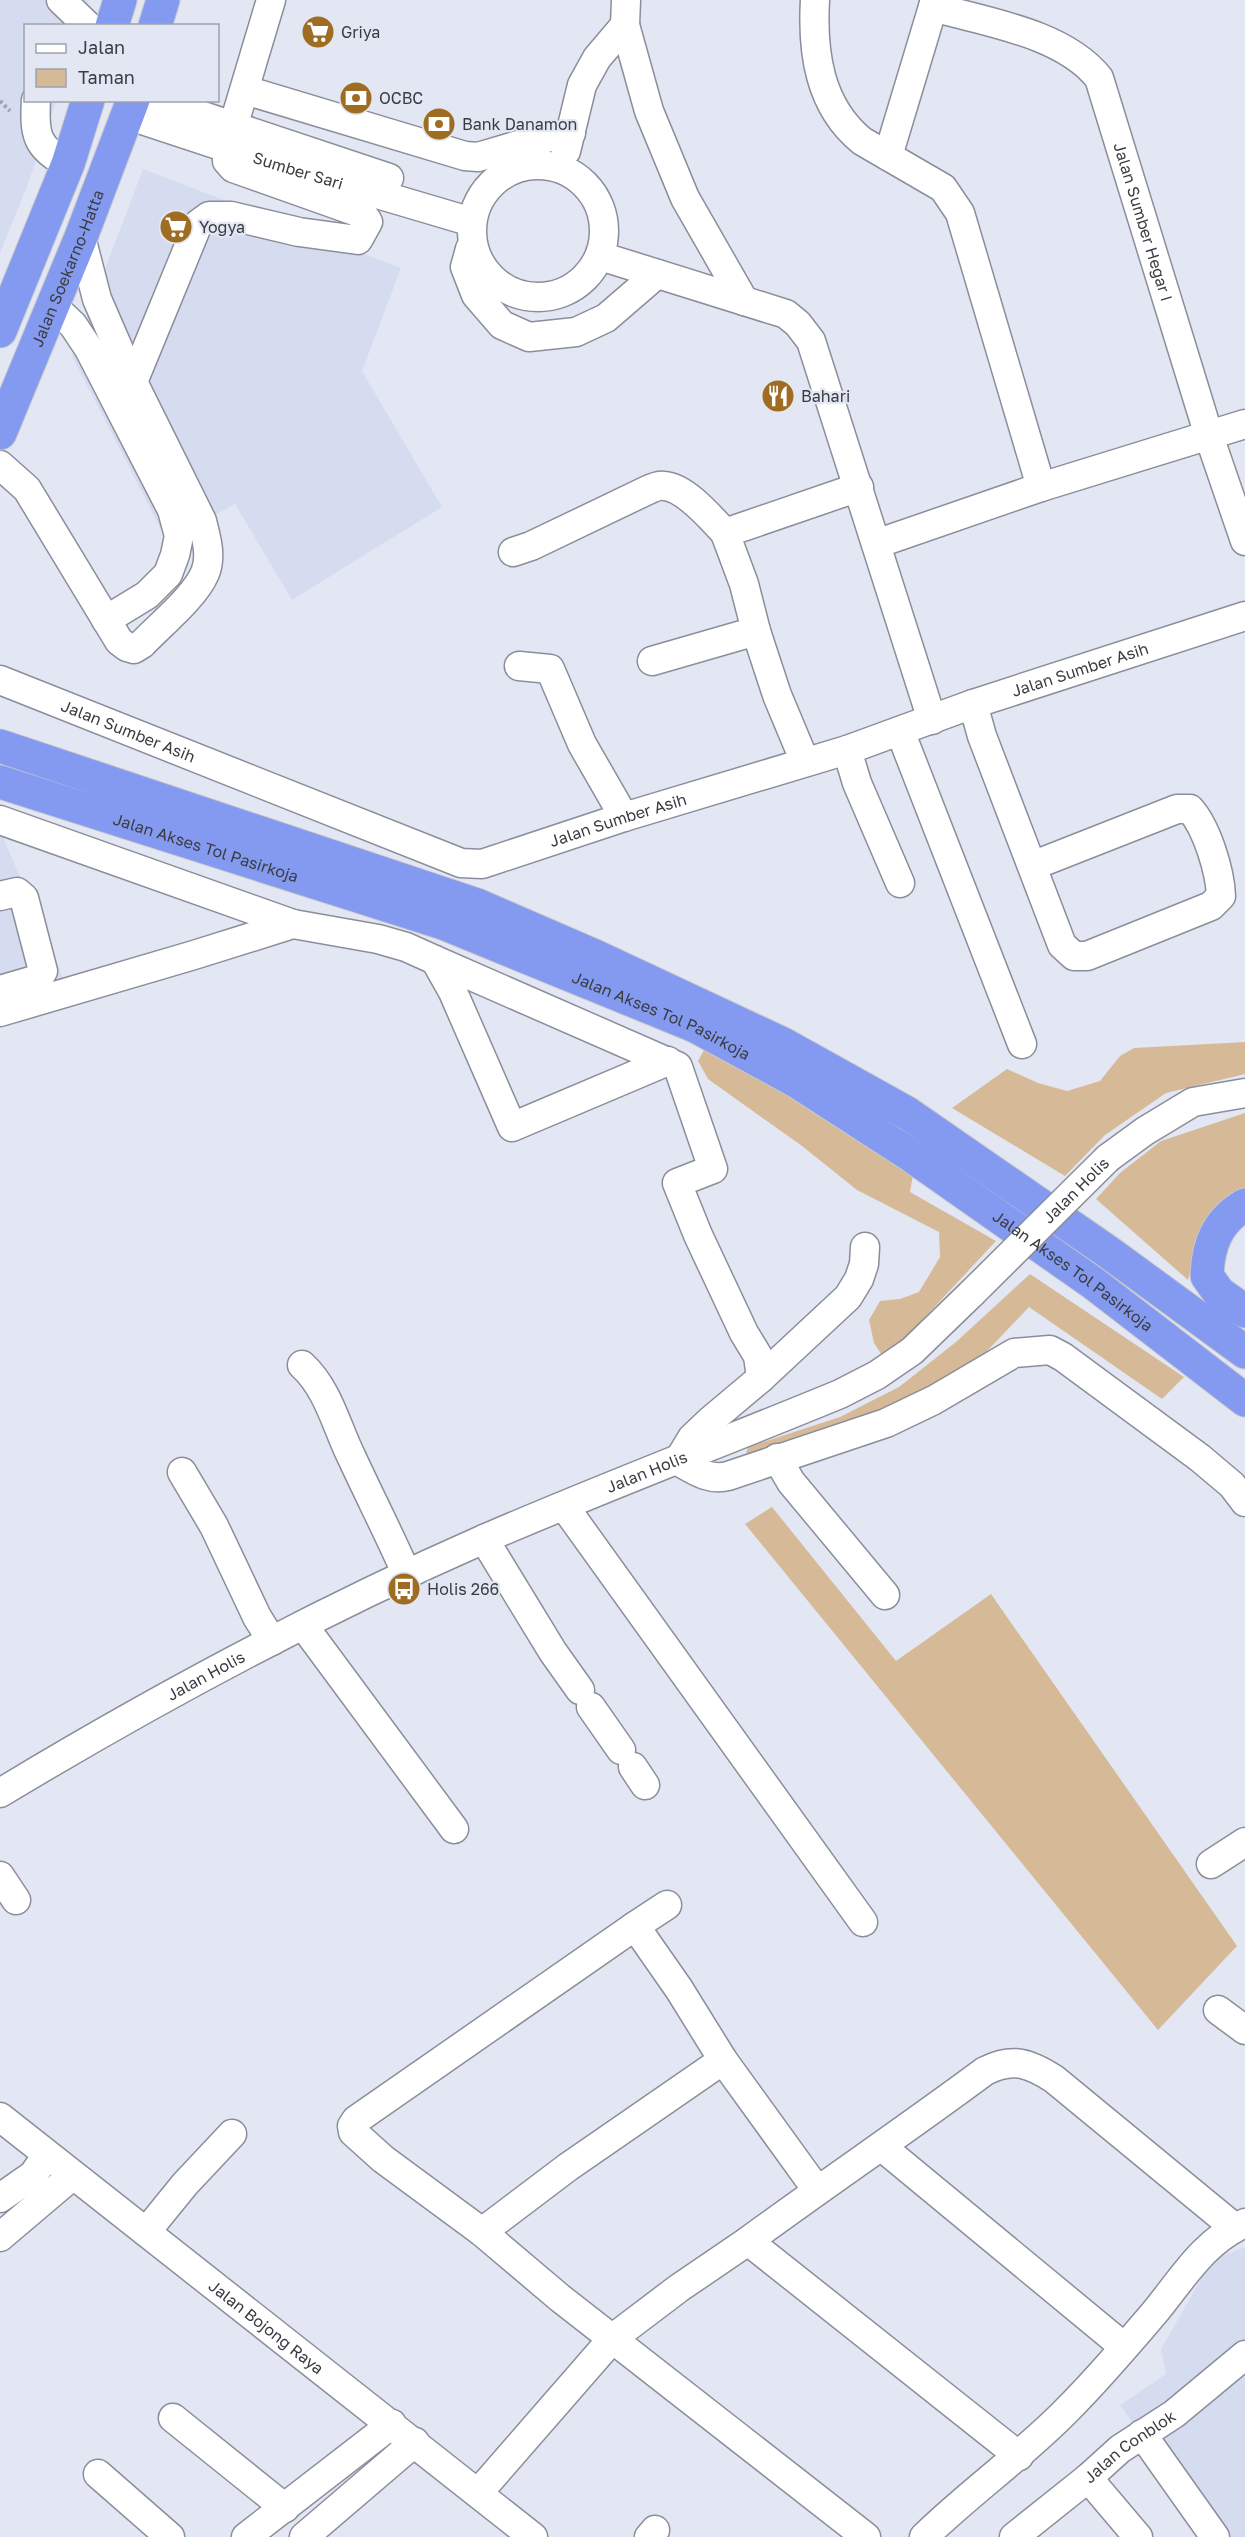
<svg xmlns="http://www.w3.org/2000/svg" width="1245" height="2537" font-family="'Golos Text',sans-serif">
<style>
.built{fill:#d6dcf0}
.green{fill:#d6ba98}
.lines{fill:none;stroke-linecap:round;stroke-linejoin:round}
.minor-casing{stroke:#8b8e9a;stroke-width:31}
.highway-casing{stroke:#c8c8ca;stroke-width:35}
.path{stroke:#a0a3ad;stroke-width:4;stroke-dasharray:3 3;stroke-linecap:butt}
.minor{stroke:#fff;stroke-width:28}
.highway{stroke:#849af1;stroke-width:33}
.minor-bridge-casing{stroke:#8b8e9a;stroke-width:31;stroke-linecap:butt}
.minor-bridge{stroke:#fff;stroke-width:28}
.labels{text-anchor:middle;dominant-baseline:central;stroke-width:4.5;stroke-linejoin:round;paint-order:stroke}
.poi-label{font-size:16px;fill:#3a3c41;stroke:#e3e7f4;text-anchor:start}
.street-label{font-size:16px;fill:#3a3c41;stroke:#e3e7f4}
</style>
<rect width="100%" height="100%" fill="#e3e7f4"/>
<!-- built -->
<path class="built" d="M0,0H89L81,25L26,26V100L56,101L28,184L0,253Z
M143,169L401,268L362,371L442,507L292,600L235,504L167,541L72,356Z
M0,830L63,978L0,997Z
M1245,2247V2537H1214L1120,2405L1166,2374L1161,2349L1212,2260Z"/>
<!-- green -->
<path class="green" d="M1245,1042V1074L1166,1093L1105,1135L1065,1176L952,1108L1007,1069L1038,1083L1067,1091L1100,1081L1120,1056L1134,1048Z
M704,1050L781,1086L913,1175L910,1192L996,1241L885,1360L874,1343L869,1320L880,1301L900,1299L919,1292L940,1257L939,1232L857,1190L802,1146L708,1079L698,1061Z
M1245,1113V1191L1199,1234L1188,1280L1096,1199L1120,1173L1161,1141Z
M1030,1274L1184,1377L1162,1399L1029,1307L971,1368L912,1403L751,1458L746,1454L748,1447L840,1417L899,1387L956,1342Z
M772,1507L896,1661L991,1594L1237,1946L1158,2030L745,1524Z"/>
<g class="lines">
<!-- minor casing -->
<g class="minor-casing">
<g id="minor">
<path d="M61,0L88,26"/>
<path d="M815,0C812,52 819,106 862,141L943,188L960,213L1041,487"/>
<path id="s1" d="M933,7C986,22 1063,33 1099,78L1209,436L1245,541"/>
<path d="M625,25L649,111L685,198L744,301"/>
<path d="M245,90L465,156L478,157L532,141L571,133"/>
<path d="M36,100C34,134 36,148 68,164"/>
<path d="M155,100L389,178"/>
<path id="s2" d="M127,115L279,165L472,222"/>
<path d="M566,151L582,85L597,58L625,25L626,0"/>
<path d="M888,156L935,0"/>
<circle cx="538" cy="231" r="66"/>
<path d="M470,249L465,267L476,295L502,325L529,337L576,332L606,318L657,274"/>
<path d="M600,256L786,314L798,324L811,341L932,720"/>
<path d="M53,306L73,325L89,349L172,510L179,536L175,555L168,574L147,595L106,620"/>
<path d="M133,382L198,224L209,216H231L299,232L358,240L368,222L363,214L233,168L227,161V147L271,0"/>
<path d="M0,465L27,489L119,641L127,647L134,649L142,644C160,625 195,597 205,573C212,556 206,537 202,521L133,382L97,299L81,237"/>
<path d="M876,544L1041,487L1245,424"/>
<path d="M513,552L531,546L650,489C655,487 660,485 664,486C685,487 711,518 725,533"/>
<path d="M652,661L756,631"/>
<path d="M519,666L550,669L582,744L624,817"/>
<path id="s3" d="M0,680L461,863L482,864L624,817L847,750L973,704L1245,616"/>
<path d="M973,704L982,736L1062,945L1074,956H1087L1211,906L1221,896C1220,871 1207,828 1190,809H1177L1032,866"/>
<path d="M900,731L1022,1044"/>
<path d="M847,750L857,783L900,883"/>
<path d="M805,762L777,695L756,631L744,584L725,533L859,487"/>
<path d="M0,820L293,924"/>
<path d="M0,896L17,892L24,898L43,971L38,979L0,990"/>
<path d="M435,960L677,1066"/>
<path d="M0,1012L194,955L293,924L378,939L406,947L435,960L453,992L512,1127L668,1061"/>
<path d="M678,1067L713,1169L677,1183L698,1235L744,1333L758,1356L761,1378"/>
<path d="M1108,1158L1145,1131L1193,1102L1245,1093"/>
<path d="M865,1247L864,1264L859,1279L848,1297L761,1378L711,1420L692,1438L678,1461C694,1470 709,1481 728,1476L886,1423L934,1400L1014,1353L1050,1350L1063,1357L1200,1458L1232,1485L1245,1502"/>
<path d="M302,1365C329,1390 336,1426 352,1458C370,1497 390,1536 407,1575"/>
<path d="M777,1458L791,1482L885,1595"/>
<path d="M182,1472L214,1526L257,1617L272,1641"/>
<path d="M564,1506L863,1922"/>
<path d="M484,1539L553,1652L580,1690"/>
<path d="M303,1625L454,1829"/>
<path d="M591,1707L621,1750"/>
<path d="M633,1767L645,1785"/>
<path id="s4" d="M0,1793C156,1699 318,1612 484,1539C602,1488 721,1443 840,1394L877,1375L912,1351L972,1293"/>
<path d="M1211,1864L1245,1842"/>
<path d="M0,1876L16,1900"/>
<path d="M635,1926L667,1905"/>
<path d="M1218,2010L1245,2030"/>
<path id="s5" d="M0,2117L533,2537"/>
<path d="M882,2147L1124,2347"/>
<path d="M817,2190L723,2060L679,1989L635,1926L356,2120L352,2126L353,2132L383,2159L482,2232L560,2298L866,2537"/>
<path d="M0,2198L33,2175L47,2155"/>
<path d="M146,2232L185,2184L232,2134"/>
<path d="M482,2232L568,2167L723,2060"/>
<path d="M0,2237L72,2176"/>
<path d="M748,2241C827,2183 907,2129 985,2071C1013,2057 1029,2063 1054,2079L1235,2228"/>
<path d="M173,2418L285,2508"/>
<path d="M1142,2434L1215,2537"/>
<path d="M98,2474L170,2537"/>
<path d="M1088,2478L1138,2537"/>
<path d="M479,2492L613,2338L679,2288L748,2241L1019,2456"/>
<path d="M246,2537L392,2424"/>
<path d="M304,2537L415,2442"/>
<path d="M649,2537L655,2530"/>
<path d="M924,2537C970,2492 1022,2456 1067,2410C1098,2379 1127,2345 1155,2312C1183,2278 1203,2242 1245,2223"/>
<path id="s6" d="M1014,2537L1088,2478L1120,2449L1174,2414L1245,2355"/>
</g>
</g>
<!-- highway casing -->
<g class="highway-casing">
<g id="highway">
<path d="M112,26L120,0"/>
<path d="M155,26L163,0"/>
<path d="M0,331L68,164L88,100"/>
<path id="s7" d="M0,433L81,237L133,100"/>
<path d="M0,746L477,905L597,957L783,1044L907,1113L1111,1254L1245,1352"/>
<path id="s8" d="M0,782L443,923L695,1026L796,1081L912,1156L1093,1283L1245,1400"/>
<path d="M1245,1205C1217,1221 1208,1245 1207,1276L1219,1293L1245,1311"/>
</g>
</g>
<!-- path -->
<path class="path" d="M0,101L10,111"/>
<!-- minor -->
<use href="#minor" class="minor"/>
<!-- highway -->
<use href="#highway" class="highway"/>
<!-- minor-bridge casing -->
<g class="minor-bridge-casing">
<g id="minor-bridge">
<path id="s9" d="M972,1293L1108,1158"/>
</g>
</g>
<!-- minor-bridge -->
<use href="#minor-bridge" class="minor-bridge"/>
</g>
<!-- icons -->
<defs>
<g id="supermarket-disc" transform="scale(1.725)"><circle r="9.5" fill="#9e6d21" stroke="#e3e7f4"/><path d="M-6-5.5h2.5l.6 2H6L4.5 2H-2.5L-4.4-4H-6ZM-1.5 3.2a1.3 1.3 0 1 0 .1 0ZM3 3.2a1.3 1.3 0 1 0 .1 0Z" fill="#fff"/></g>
<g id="bank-disc" transform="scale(1.725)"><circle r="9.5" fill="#9e6d21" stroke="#e3e7f4"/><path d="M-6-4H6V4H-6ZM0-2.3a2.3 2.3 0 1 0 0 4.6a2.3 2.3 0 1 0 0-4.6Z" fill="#fff"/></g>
<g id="restaurant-disc" transform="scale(1.725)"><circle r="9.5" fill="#9e6d21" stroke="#e3e7f4"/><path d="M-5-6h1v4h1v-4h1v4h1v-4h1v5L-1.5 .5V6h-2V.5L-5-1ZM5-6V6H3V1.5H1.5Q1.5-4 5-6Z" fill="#fff"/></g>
<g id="bus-disc" transform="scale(1.725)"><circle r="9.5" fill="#9e6d21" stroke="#e3e7f4"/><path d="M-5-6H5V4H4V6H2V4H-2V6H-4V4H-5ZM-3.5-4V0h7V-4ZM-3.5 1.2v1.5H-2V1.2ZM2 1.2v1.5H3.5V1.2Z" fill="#fff"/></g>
</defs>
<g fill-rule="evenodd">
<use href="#supermarket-disc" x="318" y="32"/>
<use href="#bank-disc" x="356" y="98"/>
<use href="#bank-disc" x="439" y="124"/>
<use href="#supermarket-disc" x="176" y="227"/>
<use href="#restaurant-disc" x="778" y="396"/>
<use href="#bus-disc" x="404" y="1589"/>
</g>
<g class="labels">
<!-- poi labels -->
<g class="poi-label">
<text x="341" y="32">Griya</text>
<text x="379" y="98">OCBC</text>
<text x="462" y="124">Bank Danamon</text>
<text x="199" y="227">Yogya</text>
<text x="801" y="396">Bahari</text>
<text x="427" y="1589">Holis 266</text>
</g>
<!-- street labels -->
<g class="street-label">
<text stroke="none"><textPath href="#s2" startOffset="180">Sumber Sari</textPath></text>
<text stroke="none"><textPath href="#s1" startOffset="334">Jalan Sumber Hegar I</textPath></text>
<text stroke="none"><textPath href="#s7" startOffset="178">Jalan Soekarno-Hatta</textPath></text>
<text stroke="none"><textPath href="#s3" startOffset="1146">Jalan Sumber Asih</textPath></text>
<text stroke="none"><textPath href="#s3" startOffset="138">Jalan Sumber Asih</textPath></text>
<text stroke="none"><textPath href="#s3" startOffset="660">Jalan Sumber Asih</textPath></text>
<text stroke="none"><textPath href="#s8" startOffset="216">Jalan Akses Tol Pasirkoja</textPath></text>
<text stroke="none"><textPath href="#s8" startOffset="702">Jalan Akses Tol Pasirkoja</textPath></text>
<text stroke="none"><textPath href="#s9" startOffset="146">Jalan Holis</textPath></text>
<text stroke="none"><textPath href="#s8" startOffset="1188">Jalan Akses Tol Pasirkoja</textPath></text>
<text stroke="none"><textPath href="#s4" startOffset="723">Jalan Holis</textPath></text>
<text stroke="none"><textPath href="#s4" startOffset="237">Jalan Holis</textPath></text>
<text stroke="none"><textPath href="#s5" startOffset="339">Jalan Bojong Raya</textPath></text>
<text stroke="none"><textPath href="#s6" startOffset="147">Jalan Conblok</textPath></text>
</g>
</g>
<!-- legend -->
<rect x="24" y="24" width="195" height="78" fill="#e3e7f4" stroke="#9fa3ac" stroke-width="1.5"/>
<rect x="36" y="44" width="30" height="9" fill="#ffffff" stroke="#9fa3ac" stroke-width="1.5"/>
<text x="78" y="54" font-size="18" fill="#3a3c41">Jalan</text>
<rect x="36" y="69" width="30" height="18" fill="#d6ba98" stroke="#9fa3ac" stroke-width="1.5"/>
<text x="78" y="84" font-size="18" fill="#3a3c41">Taman</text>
</svg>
